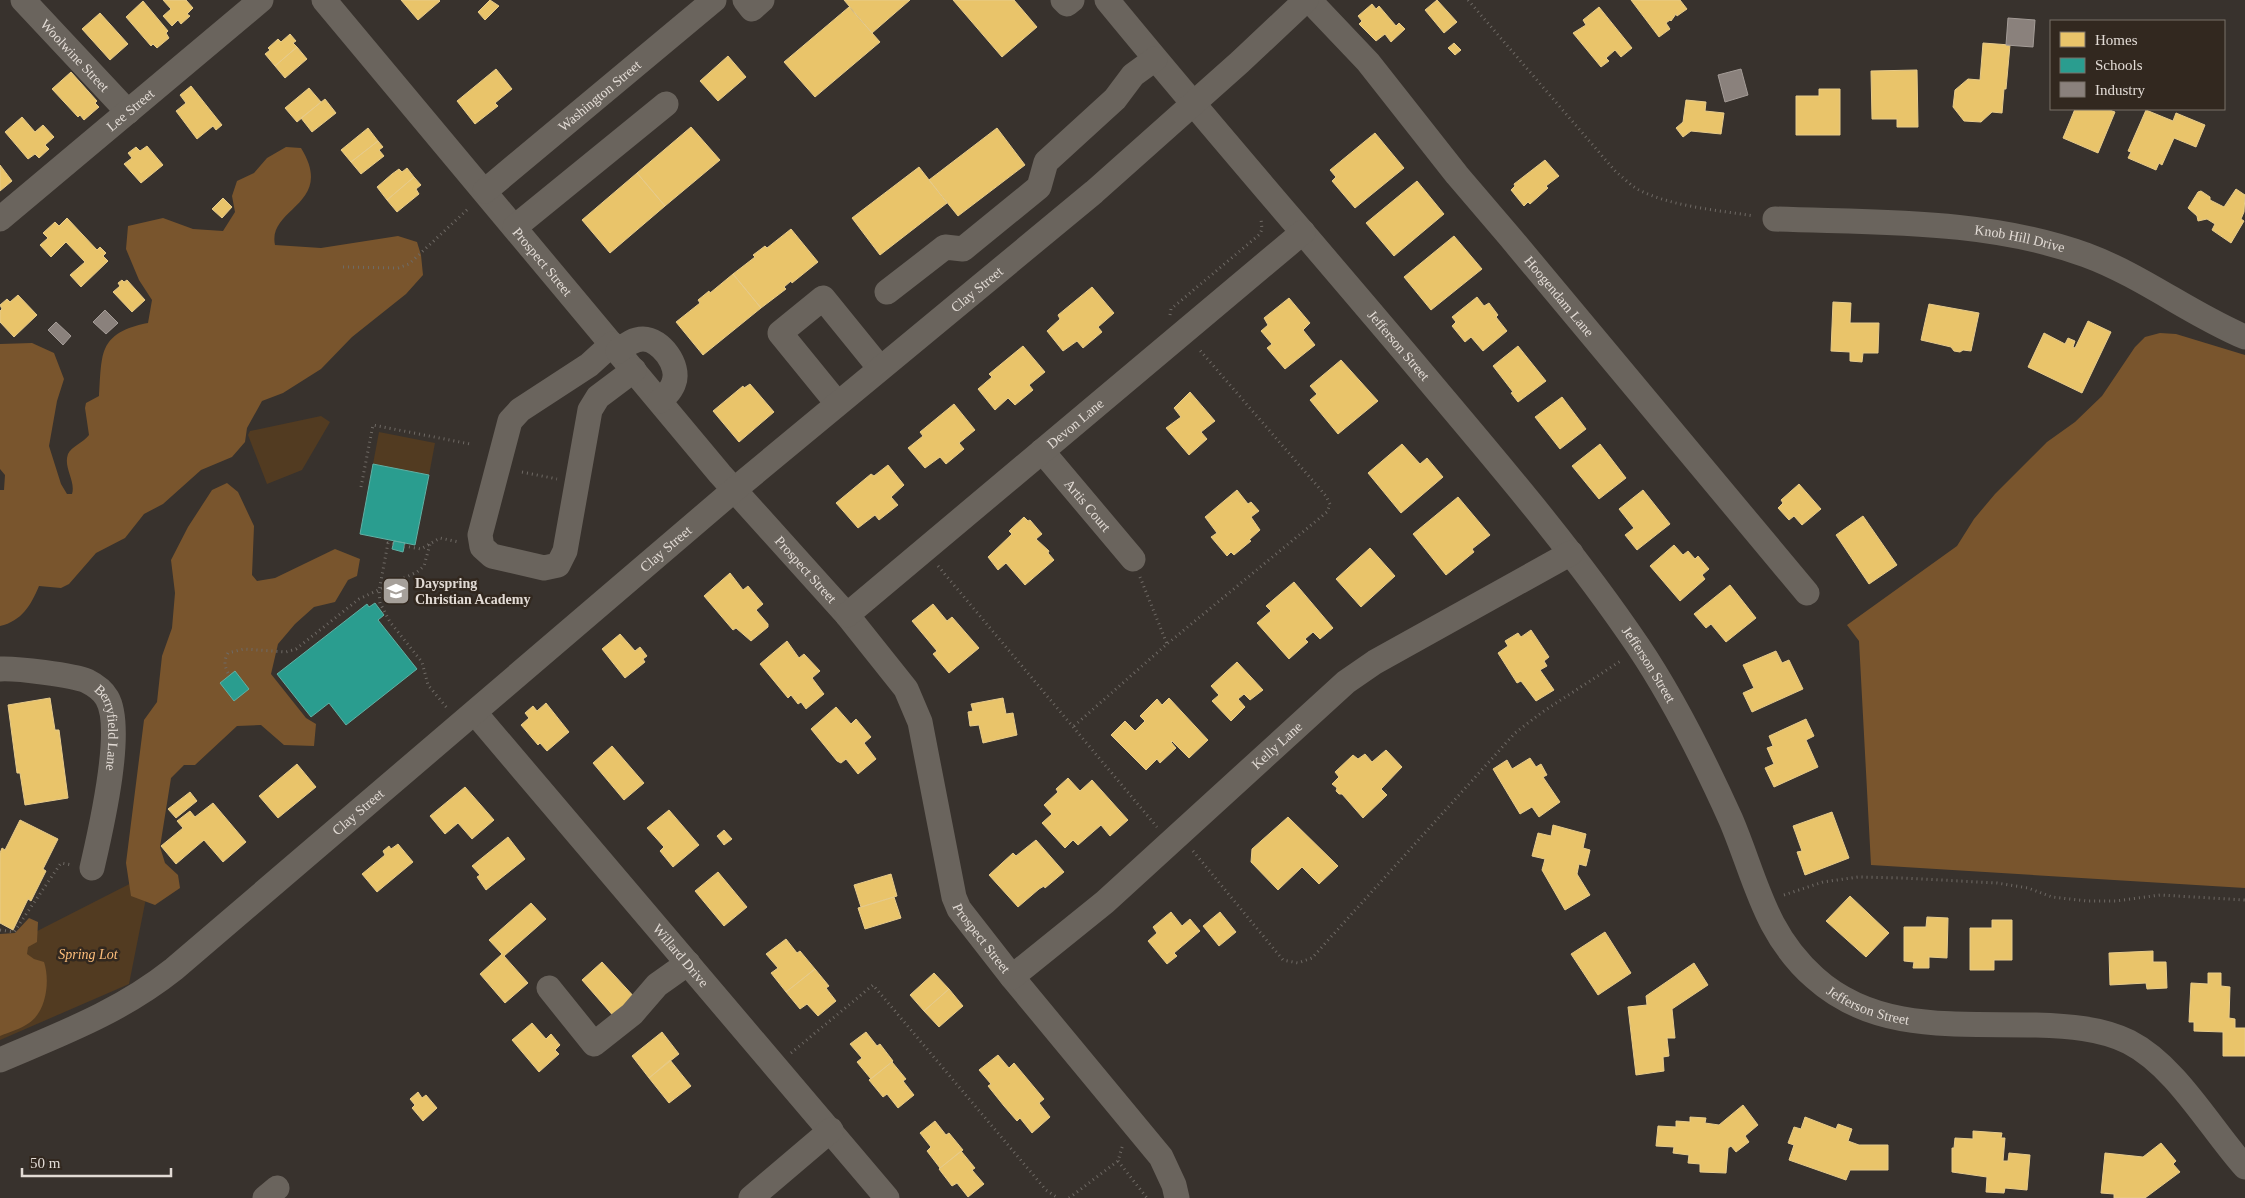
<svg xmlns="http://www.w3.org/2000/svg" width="2245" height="1198" font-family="Georgia,serif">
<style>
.green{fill:#523b21}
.forest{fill:#79552d}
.homes{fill:#e9c46a;stroke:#e7cb8a}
.schools{fill:#2a9d8f;stroke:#61b0a4}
.industry{fill:#8a817c;stroke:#a49c97}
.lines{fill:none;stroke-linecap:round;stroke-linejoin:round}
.path{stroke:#6f6a65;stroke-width:3;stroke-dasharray:1 4;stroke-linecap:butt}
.minor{stroke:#6a645d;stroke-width:25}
.labels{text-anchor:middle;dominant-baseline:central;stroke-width:5;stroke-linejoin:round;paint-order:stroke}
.street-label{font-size:14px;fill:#e2dbd5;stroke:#32281f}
.poi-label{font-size:14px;font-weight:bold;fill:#e2dbd5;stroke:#32281f;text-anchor:start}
.park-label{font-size:14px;font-style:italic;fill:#fdbe7b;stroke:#32281f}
</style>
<rect width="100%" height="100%" fill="#38322d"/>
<!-- green -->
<path class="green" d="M321,416L330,422L302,470L267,484L248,435L250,431Z
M379,432L435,443L429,475L373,464Z
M151,873L129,984L0,1040V950Z"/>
<!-- forest -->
<path class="forest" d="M286,147L301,148C336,205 267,207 275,245L321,248L398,236L417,242L421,255L423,275L406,294L352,337L321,369L283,393L262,401L247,428L245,442L232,457L201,470L163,504L144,514L125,538L96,553L69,584L61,588L39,586C31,605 22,621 0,626V490H4L5,475L0,469V344L32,343L54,353L64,379L57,401L49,446L61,484L67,494H72C76,481 63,468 68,454C71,447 84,442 89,435L85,408L86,403L99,396C100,384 100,359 105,349C112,332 132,326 148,323L152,300L139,280L126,249L128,226L163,218L193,229L223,231L235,212L232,196L237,181L254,173L267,158Z
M2160,333L2176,334L2245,355V888L1871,865L1859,641L1847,625L1957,546L1974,519L1995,494L2047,442L2075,422L2102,396L2135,347L2145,337Z
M227,483L238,492L254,526L252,575L257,581L275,578L335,549L360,559L357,576L348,580L335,602L314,607L295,624L278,644L271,674L306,718L316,724L314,746L284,745L261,725L237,726L195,765H184L171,778L160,847L165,863L178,875L180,888L155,905L131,896L126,863L144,720L157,702L162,656L172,628L175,593L171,560L188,527L212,490Z
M29,918L38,922L37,942L28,947L27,954L34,959L44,962C50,980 47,1011 29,1023C21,1029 9,1032 0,1036V934L15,933Z"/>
<!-- homes -->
<path class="homes" d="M163,0H186L193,8L187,14L190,16L181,24L178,20L172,26L163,16L171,9Z
M401,0H439L440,1L418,20Z
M490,0L499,6L485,20L478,12Z
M844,0H910L872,33Z
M953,0H1014L1037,27L1002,57Z
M1437,0L1457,22L1444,33L1425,10Z
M1631,0H1680L1687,9L1677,16L1676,14L1671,21L1670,20L1666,23L1670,29L1659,37Z
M143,1L168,31L166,33L169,38L157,48L153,44L151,46L126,17Z
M1372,4L1376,9L1379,6L1396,26L1399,23L1405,29L1391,42L1385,34L1376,41L1359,24L1362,21L1358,16Z
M849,7L880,42L815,97L784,62Z
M1599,7L1632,48L1621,57L1615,50L1606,58L1609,61L1601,67L1573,33L1586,25L1583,20Z
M100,13L128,44L110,60L82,29Z
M290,34L296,41L293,43L297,47L275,66L265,54L270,50L268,48L278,39L281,42Z
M1454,43L1461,50L1455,55L1448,48Z
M1983,43L2010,45L2006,89H2004L2002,113L1992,112L1981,122L1964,121L1953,107L1955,90L1968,79L1980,80Z
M297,47L307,59L285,78L275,66Z
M728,56L746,77L718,101L700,81Z
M496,69L512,89L495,103L498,106L475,124L457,101Z
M1917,70L1918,127H1897V119H1872L1871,71Z
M71,72L97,101L95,103L99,107L84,120L80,115L78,117L52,89Z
M191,86L222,125L216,130L213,126L197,139L176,111L186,103L180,95Z
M309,88L321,102L297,122L285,108Z
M1819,89H1840V135H1796V96H1819Z
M325,99L336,113L312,132L301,118Z
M1686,100L1706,102L1705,111L1724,113L1721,134L1691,131L1683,137L1676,128L1683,122Z
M2075,109H2107L2115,112L2098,153L2063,138Z
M2146,110L2173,121L2176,113L2205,125L2196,147L2174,138L2162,165L2159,163L2156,170L2128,158L2131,152L2128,151Z
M22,117L35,132L43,125L54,137L45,145L49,149L39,158L35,154L28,159L5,132Z
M691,127L720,160L665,206L637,173Z
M368,128L378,141L351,162L341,150Z
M997,128L1025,165L958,216L929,180Z
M1375,133L1404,168L1355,208L1332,181L1336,177L1330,170Z
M378,141L383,147L379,150L384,156L361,174L351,162Z
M147,146L163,165L141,183L124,164L132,158L128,153L136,147L140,151Z
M1545,160L1559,176L1546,186L1548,188L1530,204L1528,202L1524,206L1511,190L1515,186L1514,184Z
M0,165L12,181L0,191Z
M919,167L947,203L880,255L852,218Z
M407,168L414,177L387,200L377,187L392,174L399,169L402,172Z
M637,173L665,206L610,253L582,220Z
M414,177L421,185L416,189L419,194L397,212L387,200Z
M1417,181L1444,214L1394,256L1366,223Z
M2236,189L2245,195L2244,212L2241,219L2244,221L2231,243L2212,230L2215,224L2207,219L2198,221L2197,216L2188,208L2198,192L2201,191L2210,197V200L2224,207Z
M223,198L232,207L222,218L212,209Z
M67,218L97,250L100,247L106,253L103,256L108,261L81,287L70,275L85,262L66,242L51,257L40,245L48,238L43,233L55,222L59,226Z
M791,229L818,262L792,283L791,281L784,287L786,289L761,308L733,274L755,257L753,255L765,246L767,248Z
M1454,236L1482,269L1431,310L1404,277Z
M733,274L761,308L703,355L676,322L700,303L698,300L709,291L710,293Z
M122,280L124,282L127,280L145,300L132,312L113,292L120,286L118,283Z
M1092,287L1114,313L1098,327L1102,332L1083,348L1077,341L1063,351L1047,331L1060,319L1058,315Z
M18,295L37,315L14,337L0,322V311L2,309L0,305L7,299L10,302Z
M1477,297L1484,306L1489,303L1498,315L1496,317L1507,331L1483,351L1471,337L1465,342L1452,326L1456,322L1452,317Z
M1289,298L1310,323L1303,330L1315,345L1285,369L1267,348L1272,344L1261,331L1268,325L1264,318Z
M1833,302L1851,303L1850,323H1879L1878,353H1863L1862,362L1850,361V352L1831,351Z
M1929,304L1979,313L1971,351L1963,350L1960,352L1954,351L1951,347L1921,340Z
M2088,321L2111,332L2082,393L2028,367L2044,333L2065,344L2068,338L2075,341L2073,347L2075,348Z
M1023,346L1045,372L1029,385L1033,390L1015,405L1008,398L995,410L978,389L992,377L989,374Z
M1518,346L1546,381L1518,402L1511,393L1513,392L1493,366Z
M1341,360L1378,401L1338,434L1310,400L1317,394L1310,386Z
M750,384L774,412L739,442L713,411L743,386L744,388Z
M1190,392L1215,421L1201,432L1207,439L1189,455L1166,428L1181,417L1174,408Z
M1562,397L1586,429L1560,449L1535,417Z
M954,404L975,430L959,443L964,449L946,464L940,457L925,468L908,448L923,436L920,432Z
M1402,444L1420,464L1427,458L1443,477L1401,513L1368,473Z
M1600,444L1626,478L1599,499L1572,466Z
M888,465L904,485L891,497L898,505L879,520L875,515L858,528L836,503L871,474L874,476Z
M1799,484L1821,509L1802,525L1794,516L1789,520L1778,508L1783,503L1781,500Z
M1237,490L1248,504L1251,502L1259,511L1251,517L1260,530L1249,540L1251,541L1234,555L1231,552L1227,556L1211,537L1217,533L1205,517Z
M1643,490L1670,524L1637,550L1625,535L1634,528L1619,509Z
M1458,497L1490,535L1472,549L1474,552L1446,575L1413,534Z
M1863,516L1897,565L1869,584L1836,535Z
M1024,517L1028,521L1030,520L1042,534L1036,539L1049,551L1048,553L1054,560L1025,585L1006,563L998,570L988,557L1012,534L1009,531Z
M1674,545L1683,555L1688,551L1695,559L1698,556L1709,569L1702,575L1705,579L1680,601L1650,566Z
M1370,548L1395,576L1361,607L1336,579Z
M730,573L743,590L748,586L763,604L756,610L768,624V627L751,641L736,628L733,630L704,596Z
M1294,582L1333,628L1320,639L1313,632L1305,639L1308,642L1289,659L1257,623L1271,611L1266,606Z
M1730,585L1756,618L1726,642L1711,624L1706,628L1694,614Z
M933,604L947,621L952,617L979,648L949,673L933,654L937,651L912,621Z
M1531,630L1549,657L1544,661L1547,666L1540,670L1554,690L1536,701L1521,681L1517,683L1498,653L1508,646L1505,641L1518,633L1521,637Z
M620,634L635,651L640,647L647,656L643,659L645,662L625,678L602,649Z
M787,641L799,658L804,654L820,671L812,678L824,694L806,709L801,702L798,704L791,695L788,698L760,664Z
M1776,651L1782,663L1789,660L1803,689L1752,712L1743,693L1754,688L1743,665Z
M1237,662L1263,690L1250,700L1244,694L1238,699L1245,707L1231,721L1212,701L1219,695L1211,686Z
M50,698L55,730H59L68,798L25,805L20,773H17L8,705Z
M1003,698L1006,714L1013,713L1017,735L983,743L979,725L970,726L968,712L973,711L971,704Z
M1169,698L1208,740L1189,758L1172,741L1171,742L1176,748L1160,763L1157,759L1146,770L1111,735L1125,721L1135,731L1145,721L1140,716L1157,699L1162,705Z
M546,703L569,732L547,751L540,743L538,745L521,725L529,718L525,713L533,706L537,711Z
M836,707L851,724L856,719L871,737L864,743L876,759L858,774L846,759L841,763L837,761L811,729Z
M1806,719L1814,736L1806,740L1818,767L1774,787L1765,768L1774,764L1767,748L1773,746L1769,736Z
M612,746L644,783L624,800L593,763Z
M1386,750L1402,767L1381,789L1387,795L1363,818L1342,794H1339L1336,791L1337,788L1332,784L1339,777L1335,772L1353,755L1358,759L1365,754L1372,762Z
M1530,758L1536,767L1541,764L1547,775L1543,777L1560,802L1539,817L1532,807L1520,814L1493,769L1507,760L1512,769Z
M297,764L316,787L278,818L259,796Z
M1068,778L1080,791L1092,780L1128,820L1110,836L1101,825L1078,845L1073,840L1065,848L1042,823L1052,814L1044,805L1058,792L1056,789Z
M465,787L494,820L472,839L458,823L445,834L430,816Z
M190,792L197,801L176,818L168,809Z
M213,803L246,842L223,862L204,840L176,864L161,846L183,828L177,821L190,811L195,817Z
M669,810L699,845L673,867L660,851L664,847L647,828Z
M1832,812L1849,858L1805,875L1797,852L1802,851L1793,826Z
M1288,817L1338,866L1319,884L1302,867L1278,890L1251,862L1252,849Z
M20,820L58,839L43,869L46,871L31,901L28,899L13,930L0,923V853L2,848L5,850Z
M1553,825L1586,834L1583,848L1590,850L1586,866L1579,864L1577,874L1590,895L1565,910L1542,870L1545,859L1532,856L1538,833L1551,836Z
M724,830L732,839L724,845L717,836Z
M508,837L525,859L486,890L477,877L480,875L472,866Z
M1036,840L1064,872L1045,888L1044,886L1039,889L1018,907L989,875L1013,853L1016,856Z
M398,844L413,862L377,892L362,874L385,855L383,851L389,846L391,849Z
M718,872L747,907L724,926L695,891Z
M891,874L897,896L861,907L854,885Z
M1850,896L1889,933L1866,957L1826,921Z
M894,897L901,918L865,929L858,908Z
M531,903L546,919L504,956L528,983L505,1003L480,974L502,954L489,940Z
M1171,912L1182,926L1190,919L1200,931L1174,953L1177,956L1167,964L1148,941L1157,933L1153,927Z
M1220,912L1236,932L1219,946L1203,926Z
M1927,917L1948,918L1947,958L1929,957V968H1913L1914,962L1904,961V927H1926Z
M1992,920H2012V960H1994V970H1970V928H1992Z
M1605,932L1631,973L1598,995L1571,954Z
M786,939L797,953L800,951L815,969L786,992L771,973L778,968L766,954Z
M2153,951V962H2166L2167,988L2147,989L2146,983L2110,985L2109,953Z
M602,962L637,1000L616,1019L582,980Z
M1694,963L1708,985L1672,1009L1675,1038H1667L1669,1056L1663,1057L1664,1071L1636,1075L1628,1007L1647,1005L1646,996Z
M815,969L829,986L826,988L836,1001L818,1016L807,1004L800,1009L786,992Z
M934,973L949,989L924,1011L910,995Z
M2208,973H2221V986L2230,987L2229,1018L2235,1019V1028H2245V1056H2223V1032L2194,1031V1022H2189L2191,983L2208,984Z
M949,989L963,1006L939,1027L924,1011Z
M532,1023L546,1039L551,1034L560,1045L555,1050L559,1054L539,1072L512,1040Z
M662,1032L679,1054L649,1078L632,1056Z
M866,1032L877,1046L880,1044L893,1061L871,1079L857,1062L862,1058L850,1044Z
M998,1055L1009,1068L1014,1063L1044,1099L1039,1103L1050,1117L1032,1133L1020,1118L1017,1121L1004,1106L988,1086L991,1084L979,1070Z
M670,1060L691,1086L669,1103L649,1078Z
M892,1062L906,1079L903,1081L914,1095L898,1108L887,1094L883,1097L869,1080Z
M418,1092L422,1098L426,1095L437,1108L423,1121L412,1108L415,1105L410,1099Z
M1743,1105L1758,1125L1745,1136L1749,1142L1736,1152L1731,1146L1728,1148L1726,1173L1700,1172V1164L1688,1163L1689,1155L1673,1153L1674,1147L1656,1146L1658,1126L1676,1127V1121L1690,1122V1117L1706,1118L1705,1123L1719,1125Z
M1805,1117L1836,1129L1838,1124L1852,1129L1848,1141L1859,1145H1888V1170H1850L1846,1180L1789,1160L1794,1145L1788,1143L1794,1127L1801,1129Z
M935,1121L946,1135L949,1133L963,1150L940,1168L927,1151L931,1147L920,1133Z
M1973,1131L2002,1133L2001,1138H2005L2003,1161H2008L2009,1153L2030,1155L2027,1190L2005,1188L2004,1193L1986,1192L1987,1177L1952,1172V1148H1954L1955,1138L1973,1139Z
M2161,1143L2176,1161L2173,1164L2180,1172L2145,1198H2114V1194L2101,1193L2105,1153L2143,1157Z
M961,1151L975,1168L972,1170L984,1184L968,1197L957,1183L952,1186L939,1169Z"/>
<!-- schools -->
<path class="schools" d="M373,464L429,475L415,545L360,534Z
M394,541L405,543L403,552L392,549Z
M375,603L384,615L378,620L417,669L346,725L329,703L311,717L277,674L367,604L369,607Z
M235,671L249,689L234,701L220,683Z"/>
<!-- industry -->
<path class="industry" d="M2008,18L2035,20L2033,47L2006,45Z
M1741,69L1748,95L1725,102L1718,75Z
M105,310L118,323L106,334L93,322Z
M56,322L71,336L63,345L48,330Z"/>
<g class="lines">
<!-- path -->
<path class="path" d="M1468,0L1616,172C1624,178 1632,187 1641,191C1675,207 1717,210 1754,216
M343,267L398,268L409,264L469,208
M1170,315L1171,309L1260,234L1262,229L1261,219
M522,472L557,479
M361,487L373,425L470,444
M393,544L388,543L379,591L380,603L390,622L422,662L428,685L447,708
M404,546L421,549L440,538L459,542
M938,566L1157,827
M1140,577L1167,644
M228,673C224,665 224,660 228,653L244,649L286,652L296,649L359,599L417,572L424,566L430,544
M1074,726L1167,644L1327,512L1330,504L1326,496L1198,348
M1193,851L1283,960L1298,963L1312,958L1515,733L1541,713L1622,660
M1784,895L1823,882L1858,877L1903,878L1997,883L2028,888L2052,897L2087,901H2116L2160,895L2245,900
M0,930L14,932L61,863L72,865
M791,1053L873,985L1046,1190L1058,1198
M1118,1161L1147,1198
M1069,1198L1118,1161L1123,1144"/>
<!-- minor -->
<g class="minor">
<path id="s1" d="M23,0L128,112"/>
<path id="s2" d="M324,0L720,474L847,615L906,689L920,722L954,897L959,909L1012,977L1161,1157L1174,1185L1177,1198"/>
<path d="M745,0L752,9L762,0"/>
<path d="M1063,0L1067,4L1072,0"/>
<path id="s3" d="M1107,0C1211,127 1319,250 1424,375C1498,463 1573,550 1638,646C1675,701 1704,760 1731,820C1756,879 1764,933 1815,978C1876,1033 1959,1023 2036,1025C2067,1026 2101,1028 2129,1042C2176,1066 2210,1128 2245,1167"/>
<path id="s4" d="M1309,0L1368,62L1457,175L1510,237L1807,593"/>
<path id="s5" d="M485,191L714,0"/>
<path id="s6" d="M0,219L261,0"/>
<path id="s7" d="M1775,219C1879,223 1987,219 2086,255C2143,276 2190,314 2245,337"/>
<path d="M515,227L666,104"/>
<path d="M887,292L945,247L963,249L1039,187L1046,162L1115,99L1133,75L1155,59"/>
<path d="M612,344L589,365L520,410L510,421L480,535L482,547L492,556L544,568L558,565L565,551L590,410L598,397L634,370"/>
<path d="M618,351C626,345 633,339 643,339C661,339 680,366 674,382C672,390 665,396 660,401"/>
<path d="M837,403L780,333L823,298L879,367"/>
<path id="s8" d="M1042,451L1133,559"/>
<path id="s9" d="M847,615L1303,232"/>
<path id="s10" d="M0,669C16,668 73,675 87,681C95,685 103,691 107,698C125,729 100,833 92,868"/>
<path id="s11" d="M475,713L887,1198"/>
<path id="s12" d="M1012,977L1105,902L1346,682L1375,662L1571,553"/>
<path d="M549,988L594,1044L632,1014L657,985L688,963"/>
<path id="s13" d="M0,1060C63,1033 120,1012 174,969L734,490L1094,192L1240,62L1306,0"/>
<path d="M265,1198L277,1188"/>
<path d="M751,1198L831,1130"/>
</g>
</g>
<!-- icons -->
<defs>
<g id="school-square" transform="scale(1.4375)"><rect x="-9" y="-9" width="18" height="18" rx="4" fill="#a6a09a" stroke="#32281f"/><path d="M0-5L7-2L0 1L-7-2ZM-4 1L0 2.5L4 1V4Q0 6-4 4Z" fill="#fff"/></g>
</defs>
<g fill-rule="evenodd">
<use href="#school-square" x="396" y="591"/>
</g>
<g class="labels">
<!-- street labels -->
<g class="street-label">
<text stroke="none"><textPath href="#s1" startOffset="76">Woolwine Street</textPath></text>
<text stroke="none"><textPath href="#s5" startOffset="149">Washington Street</textPath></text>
<text stroke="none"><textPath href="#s6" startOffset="170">Lee Street</textPath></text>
<text stroke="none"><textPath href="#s7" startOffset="246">Knob Hill Drive</textPath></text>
<text stroke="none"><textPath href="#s2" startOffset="341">Prospect Street</textPath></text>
<text stroke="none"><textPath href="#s13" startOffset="1249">Clay Street</textPath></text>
<text stroke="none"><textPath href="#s4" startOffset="388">Hoogendam Lane</textPath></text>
<text stroke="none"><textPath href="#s3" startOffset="452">Jefferson Street</textPath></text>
<text stroke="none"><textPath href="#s9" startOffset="298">Devon Lane</textPath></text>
<text stroke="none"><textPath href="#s8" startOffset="71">Artis Court</textPath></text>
<text stroke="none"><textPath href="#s13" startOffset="844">Clay Street</textPath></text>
<text stroke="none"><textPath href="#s2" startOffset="746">Prospect Street</textPath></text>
<text stroke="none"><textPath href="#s3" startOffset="858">Jefferson Street</textPath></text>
<text stroke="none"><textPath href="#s10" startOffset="144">Berryfield Lane</textPath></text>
<text stroke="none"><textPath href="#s12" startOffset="352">Kelly Lane</textPath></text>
<text stroke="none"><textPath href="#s13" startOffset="439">Clay Street</textPath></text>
<text stroke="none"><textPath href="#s2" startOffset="1166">Prospect Street</textPath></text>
<text stroke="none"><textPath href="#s11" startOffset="318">Willard Drive</textPath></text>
<text stroke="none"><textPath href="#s3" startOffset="1276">Jefferson Street</textPath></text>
</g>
<!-- poi labels -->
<g class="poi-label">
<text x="415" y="583">Dayspring<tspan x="415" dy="16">Christian Academy</tspan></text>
</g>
<!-- park labels -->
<g class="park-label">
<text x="88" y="954">Spring Lot</text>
</g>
</g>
<!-- legend -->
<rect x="2050" y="20" width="175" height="90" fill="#32281f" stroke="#787068"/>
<rect x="2060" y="32" width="25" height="15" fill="#e9c46a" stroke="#787068"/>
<text x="2095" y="45" font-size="15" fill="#e2dbd5">Homes</text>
<rect x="2060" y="58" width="25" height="15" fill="#2a9d8f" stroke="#787068"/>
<text x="2095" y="70" font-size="15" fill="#e2dbd5">Schools</text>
<rect x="2060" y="82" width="25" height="15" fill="#8a817c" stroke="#787068"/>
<text x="2095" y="95" font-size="15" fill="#e2dbd5">Industry</text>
<!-- scale -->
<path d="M22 1168v8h149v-8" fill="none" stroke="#e2dbd5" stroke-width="2.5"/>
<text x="30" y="1168" font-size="15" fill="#e2dbd5" stroke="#32281f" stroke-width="4" paint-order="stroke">50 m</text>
</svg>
